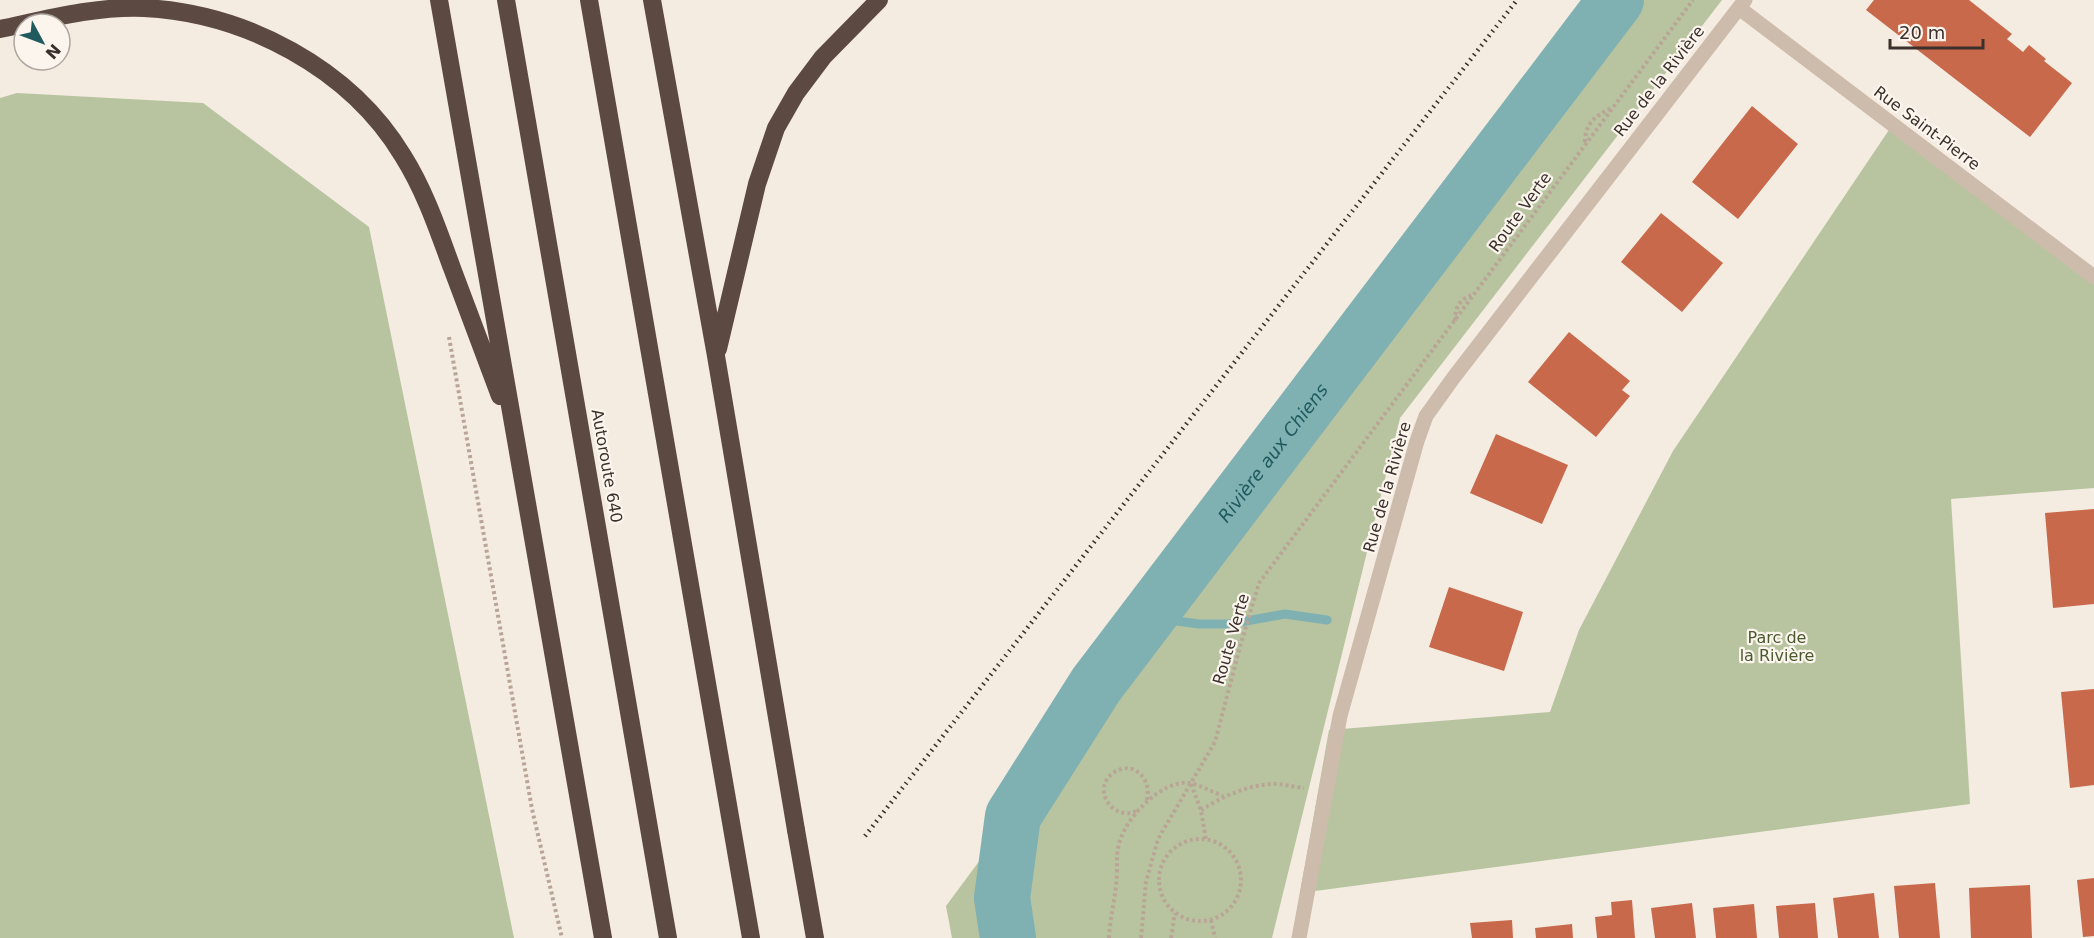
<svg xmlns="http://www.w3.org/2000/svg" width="2094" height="938" font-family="'DejaVu Sans',sans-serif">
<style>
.green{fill:#b8c4a0}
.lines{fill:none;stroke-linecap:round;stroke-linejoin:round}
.stream{stroke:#7fb0b2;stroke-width:9}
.river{stroke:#7fb0b2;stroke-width:56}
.building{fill:#c8694b}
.path{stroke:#b9a596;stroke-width:4;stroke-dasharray:3 3;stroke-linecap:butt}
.street{stroke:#cdbbac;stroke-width:15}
.highway{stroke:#5c4a42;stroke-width:18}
.rail{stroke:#3b302b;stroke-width:4.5;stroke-dasharray:1.5 4.5;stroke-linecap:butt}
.highway-bridge{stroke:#5c4a42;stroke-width:18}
.labels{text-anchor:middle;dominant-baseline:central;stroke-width:4.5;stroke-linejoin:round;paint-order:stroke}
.street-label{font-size:16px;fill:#3b302b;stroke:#fbf5ee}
.park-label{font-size:16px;fill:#4a5a2e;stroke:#fbf5ee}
.water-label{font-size:18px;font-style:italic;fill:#1f5a5e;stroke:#fbf5ee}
</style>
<rect width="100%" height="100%" fill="#f4ebe1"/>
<!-- green -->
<path class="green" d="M1617,0H1722L1400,418L1272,938H952L946,906Z
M17,93L203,103L369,227L514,938H0V98Z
M1893,124L2094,277V488L1951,499L1970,804L1300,893L1329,730L1550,712L1579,630L1673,451Z"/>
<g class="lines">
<!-- stream -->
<path class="stream" d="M1147,617L1199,624H1229L1285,614L1327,620"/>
<!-- river -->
<path class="river" id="s1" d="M1008,938L1002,898L1013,816L1096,685L1616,0"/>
</g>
<!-- building -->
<path class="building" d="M1874,0H1969L2012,34L2007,39L2023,52L2029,45L2046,59L2044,61L2072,83L2030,137L1866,10Z
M1752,106L1798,144L1738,219L1692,182Z
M1661,213L1723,263L1682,312L1621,262Z
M1569,332L1630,381L1622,390L1630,396L1596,437L1528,382Z
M1496,434L1568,465L1542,524L1470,493Z
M2094,509V604L2053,608L2045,513Z
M1449,587L1523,612L1504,671L1429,647Z
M2094,689V785L2070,788L2061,692Z
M2094,878V936L2083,937L2077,880Z
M1935,883L1940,938H1899L1894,886Z
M2030,885L2032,938H1971L1969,888Z
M1874,893L1879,938H1838L1833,898Z
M1632,900L1635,938H1597L1595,917L1612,915L1611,902Z
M1692,903L1696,938H1655L1651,908Z
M1815,903L1818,938H1779L1776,906Z
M1754,904L1757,938H1716L1713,908Z
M1512,920L1513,938H1472L1470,923Z
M1572,924L1573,938H1536L1535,928Z"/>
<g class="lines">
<!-- path -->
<path class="path" d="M1585,142C1585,124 1595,116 1611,108
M1455,321C1455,306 1460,299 1474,294
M449,337L532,809L562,938
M1191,784L1201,810L1206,840
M1201,810C1222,797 1245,786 1271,784C1281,783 1293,787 1304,788
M1136,811C1113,822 1091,789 1113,773C1134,758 1154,781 1146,803
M1159 880a41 41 0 1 1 82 0a41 41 0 1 1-82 0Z
M1211,920L1215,938
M1109,938C1110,917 1116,896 1117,874C1117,861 1116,850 1121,838C1129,815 1162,780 1189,783C1200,785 1213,792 1223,796
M1141,938L1146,882L1158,839L1215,742L1241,643L1259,583L1693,0
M1171,938L1175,913"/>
<!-- street -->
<path class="street" d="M1739,8L2094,277
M1299,938L1340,716L1417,441L1426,416L1454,377L1745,0"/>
<!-- highway -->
<path class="highway" d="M439,0L603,938
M506,0L668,938
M589,0L751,938
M652,0L716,356L796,830
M0,29C47,19 96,6 144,8C245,13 350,68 403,156C425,191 438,230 452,268C468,311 484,354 500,396
M718,349L757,184L776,128L796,93L823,57L879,0"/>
<!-- rail -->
<path class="rail" d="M865,836L1517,0"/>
<!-- highway-bridge -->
<path class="highway-bridge" d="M796,830L815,938"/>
</g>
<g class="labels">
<!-- street labels -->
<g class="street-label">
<text transform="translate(1659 81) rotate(-52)">Rue de la Rivière</text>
<text transform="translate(1927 128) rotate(37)">Rue Saint-Pierre</text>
<text transform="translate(1520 212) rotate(-54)">Route Verte</text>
<text transform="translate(607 466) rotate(80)">Autoroute 640</text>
<text transform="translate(1387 487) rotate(-74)">Rue de la Rivière</text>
<text transform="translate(1231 639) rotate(-74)">Route Verte</text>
</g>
<!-- park labels -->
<g class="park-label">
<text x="1777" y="637">Parc de<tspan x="1777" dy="18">la Rivière</tspan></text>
</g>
<!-- water labels -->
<g class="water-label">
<text stroke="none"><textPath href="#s1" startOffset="570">Rivière aux Chiens</textPath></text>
</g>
</g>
<!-- north arrow -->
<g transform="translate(42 42) rotate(131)"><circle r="28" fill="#fbf5ee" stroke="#aea6a0" stroke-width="1.5"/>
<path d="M0-4.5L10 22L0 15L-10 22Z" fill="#1f5a5e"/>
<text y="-9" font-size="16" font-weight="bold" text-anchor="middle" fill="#3b302b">N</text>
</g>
<!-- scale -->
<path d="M1890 39v9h93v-9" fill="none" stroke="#3b302b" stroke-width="3"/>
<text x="1899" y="39" font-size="18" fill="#3b302b" stroke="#fbf5ee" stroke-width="4.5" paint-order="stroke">20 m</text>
</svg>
